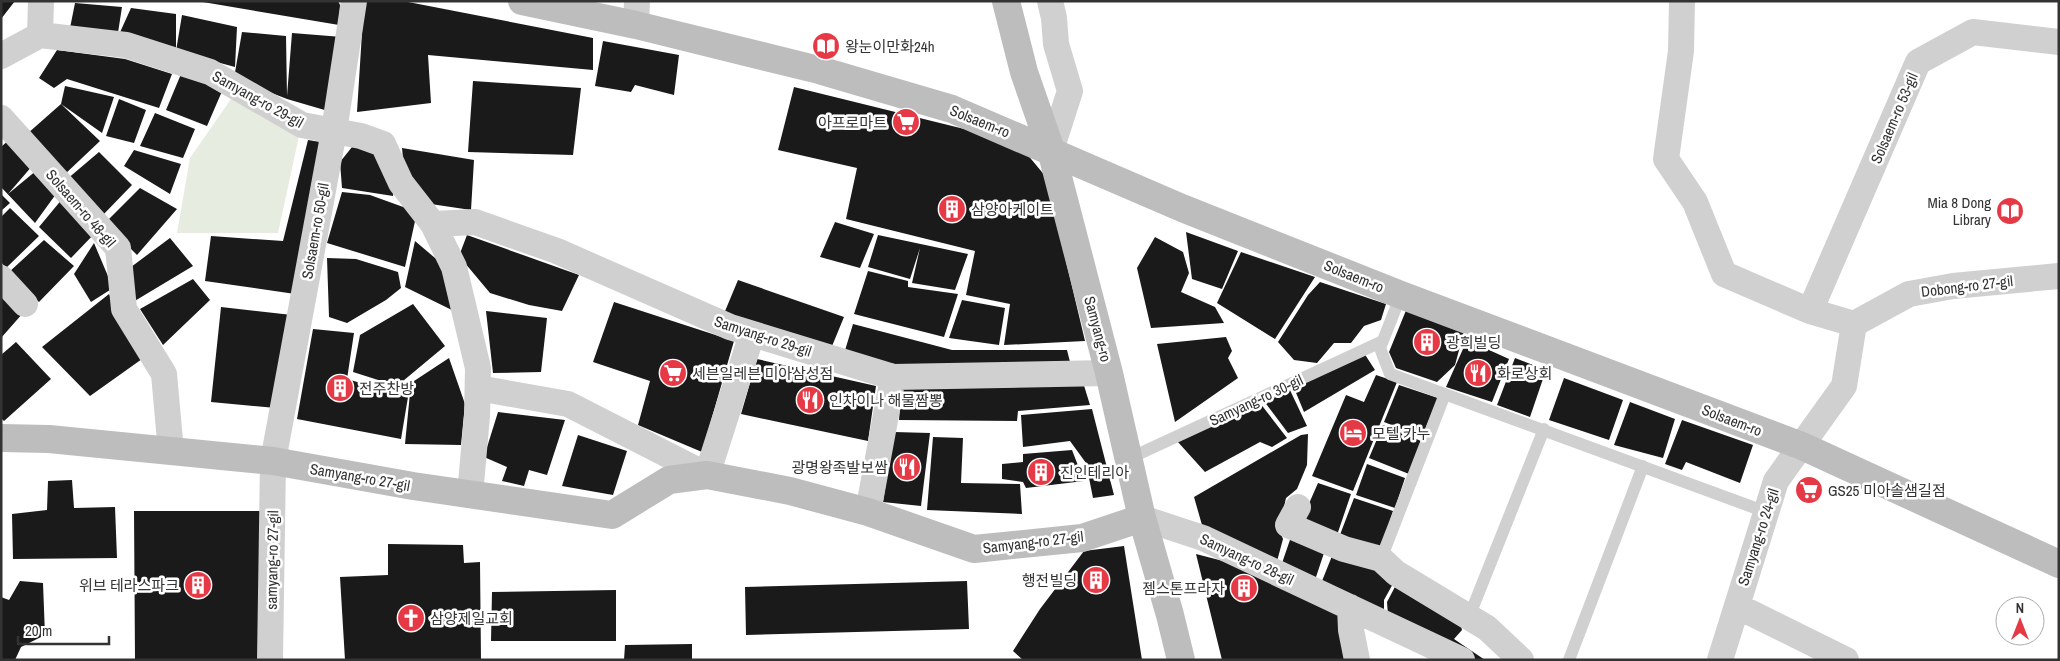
<svg xmlns="http://www.w3.org/2000/svg" width="2060" height="661" font-family="'Archivo Narrow','Noto Sans KR',sans-serif">
<style>
.green{fill:#e6ecdf}
.building{fill:#1a1a1a}
.lines{fill:none;stroke-linecap:round;stroke-linejoin:round}
.lane{stroke:#d0d0d0;stroke-width:12}
.street{stroke:#d0d0d0;stroke-width:26}
.secondary{stroke:#bdbdbd;stroke-width:28}
.labels{text-anchor:middle;dominant-baseline:central;stroke-width:5;stroke-linejoin:round;paint-order:stroke}
.poi-label{font-size:15px;fill:#333;stroke:#fff;text-anchor:start}
.street-label{font-size:15px;fill:#333;stroke:#fff}
</style>
<rect width="100%" height="100%" fill="#fff"/>
<!-- green -->
<path class="green" d="M231,99L299,136L278,233H177L190,158Z"/>
<!-- building -->
<path class="building" d="M1,1H15L1,19Z
M197,1H338L340,5L339,25Z
M364,1H403L593,38V70L428,55L431,103L357,112Z
M75,3L122,7L117,39L131,8L176,14V51L69,33Z
M182,15L237,27L235,67L176,51Z
M242,32L286,36L287,96L292,33L342,37L328,111L287,99L234,78Z
M603,41L679,55L674,95L635,85L631,92L595,86Z
M57,50L125,59L172,74L159,108L67,79L54,88L39,78Z
M181,74L223,89L207,126L166,110Z
M473,81L581,88L573,155L468,152Z
M65,86L114,97L102,133L61,104L100,141L63,176L27,134L61,104Z
M794,87L1017,142L1046,177L1085,341L1004,345L1010,304L966,295L975,251L846,219L857,168L778,150Z
M119,99L146,110L134,143L106,136Z
M155,113L195,129L183,158L140,146Z
M10,139L33,165L8,194L37,170L56,194L35,223L1,187V147Z
M308,140L326,143L295,294L205,281L211,236L283,241Z
M352,147L375,151L394,183L393,196L342,188L340,162Z
M402,148L474,160L471,210L424,203L405,179Z
M134,150L181,164L170,194L124,166Z
M99,152L132,185L101,217L66,180Z
M140,188L177,209L137,255L105,223Z
M342,192L370,195L417,212L405,267L327,243Z
M1,194L10,203L1,211Z
M63,198L96,232L71,258L39,227Z
M10,208L39,236L6,268L1,262V217Z
M835,222L874,234L860,268L820,257Z
M1186,232L1238,251L1222,289L1192,279Z
M467,235L579,275L562,311L529,305L490,293L459,256Z
M878,235L968,254L955,290L912,283L920,248L910,279L868,267Z
M1155,237L1183,252L1189,273L1181,292L1215,307L1224,323L1151,328L1137,268Z
M170,238L193,266L128,305L131,267Z
M44,240L74,266L39,302L8,273Z
M415,241L448,269L460,314L405,287Z
M94,243L113,288L91,302L74,274Z
M1241,252L1315,277L1275,339L1217,303Z
M327,258L356,259L398,272L401,288L386,300L347,323L329,317Z
M868,271L908,281V287L958,294L944,337L854,314Z
M193,279L210,300L163,345L140,309Z
M738,280L844,317L830,351L723,316Z
M1320,282L1386,304L1381,320L1364,326L1351,343H1334L1317,363L1294,360L1278,342L1308,295Z
M1,289L23,313L1,338Z
M109,294L142,359L90,396L42,347Z
M962,300L1005,308L999,345L949,338Z
M614,302L734,341L702,452L638,425L650,381L593,362Z
M413,304L445,346L397,386L353,372L360,335Z
M221,307L292,315L276,408L211,402Z
M1407,308L1464,332L1455,365L1437,382L1396,368L1389,352Z
M486,311L547,318L541,372L493,373Z
M853,324L952,350H1067L1072,370L947,371L843,357Z
M313,329L354,333L347,379L408,397L401,439L297,419Z
M1226,337L1232,351L1228,358L1238,378L1175,422L1157,344Z
M1467,340L1509,359L1492,402L1446,387Z
M16,342L51,379L4,421L1,418V355Z
M1364,353L1375,370L1304,412L1294,388Z
M449,358L465,404L461,445L405,444L411,383Z
M1515,358L1546,370L1530,417L1497,405Z
M757,359L876,386L868,441L741,414Z
M1376,375L1397,382L1353,491L1312,476L1346,395L1364,402Z
M1564,378L1623,400L1609,440L1549,420Z
M1082,379L1090,405L1018,411L1017,421L899,420L902,382Z
M1399,385L1438,398L1422,437L1384,422Z
M1289,388L1307,426L1288,433L1264,401Z
M1630,402L1675,419L1663,458L1614,445Z
M1260,403L1287,438L1272,447L1260,442L1205,472L1177,441Z
M1092,409L1114,495L1093,498L1086,463L1070,441L1023,447L1021,415Z
M498,412L565,420L547,475L529,470L524,486L502,481L507,467L484,457Z
M1682,420L1753,445L1740,483L1686,462L1682,470L1665,464Z
M1383,425L1421,441L1409,474L1369,458Z
M894,432L930,433L921,506L883,502Z
M1308,434L1307,465L1297,489L1286,498L1279,529L1283,539L1276,565L1202,525L1194,497L1301,435Z
M578,435L627,451L613,495L562,486Z
M933,437L963,438L961,483L1020,484L1022,514L927,510Z
M1072,450L1084,481L1026,488L1023,482L1002,479V464L1023,462V454Z
M1367,464L1405,478L1395,508L1356,495Z
M72,480L74,508L115,507L117,558L13,559L12,514L47,510L48,481Z
M1318,483L1351,494L1336,538L1300,524Z
M1354,498L1393,511L1379,555L1338,540Z
M134,511H260L264,660H135Z
M1292,534L1326,547L1314,583L1281,566Z
M388,544L463,545L464,563L480,562L481,660H345L340,577L388,575Z
M1124,546L1142,660H1023L1013,651L1040,609L1084,551Z
M1334,551L1395,580L1384,600V613L1320,586Z
M1196,554L1227,562L1339,615L1349,660H1222Z
M20,581L43,583L45,635L21,647L15,660H1V597L9,600Z
M967,581L969,629L746,635L745,587Z
M1397,583L1458,615L1462,630L1454,639L1485,660H1473L1388,616L1387,602Z
M616,590V641H491L492,592Z
M692,644V660H624L625,645Z"/>
<g class="lines">
<!-- lane -->
<path class="lane" d="M1401,295L1380,348L1390,374L1766,512
M1130,458L1383,341
M1381,559L1445,394
M1469,617L1544,429
M1569,660L1643,466"/>
<!-- street -->
<path class="street" d="M1050,1L1054,18L1056,44L1070,91L1051,150
M1682,1L1681,51L1666,159L1695,202L1724,274L1810,311L1854,324L1844,386L1776,481L1720,660
M636,25L637,1
M40,35L126,45L210,72L302,125L361,136L383,144L401,183L433,224L475,222L557,251L730,327L893,377L1109,373
M40,35L41,1
M1,56L40,35
M1,118L118,248L124,309L164,374L171,452
M433,224L454,267L478,368L477,416L470,495
M1,278L25,304
M1810,311L1918,62L1973,32L2059,42
M1854,324L1909,294L1953,286L2059,276
M478,388L568,404L707,475L752,334
M1298,507L1288,525L1344,549L1381,559L1396,573L1487,628L1521,660
M868,512L893,377
M1142,518L1203,538L1462,660
M1737,606L1846,660
M1350,607L1351,630L1357,660
M270,660L273,461L334,131L354,1"/>
<!-- secondary -->
<path class="secondary" d="M522,1L636,25L819,70L952,109L1182,208L1401,295L1802,446L2059,564
M1006,1L1024,72L1051,150L1109,373L1142,518L1170,615L1181,660
M1,438L49,439L273,461L413,486L612,515L669,480L707,475L790,491L868,512L974,549L1082,538L1142,518"/>
</g>
<!-- icons -->
<defs>
<g id="library-disc" transform="scale(1.4375)"><circle r="9.5" fill="#e63946" stroke="#fff"/><path d="M-6-4Q-3-5.5-.7-3.5V5Q-3 3-6 4ZM6-4Q3-5.5 .7-3.5V5Q3 3 6 4Z" fill="#fff"/></g>
<g id="supermarket-disc" transform="scale(1.4375)"><circle r="9.5" fill="#e63946" stroke="#fff"/><path d="M-6-5.5h2.5l.6 2H6L4.5 2H-2.5L-4.4-4H-6ZM-1.5 3.2a1.3 1.3 0 1 0 .1 0ZM3 3.2a1.3 1.3 0 1 0 .1 0Z" fill="#fff"/></g>
<g id="building-disc" transform="scale(1.4375)"><circle r="9.5" fill="#e63946" stroke="#fff"/><path d="M-4-6H4V6H1V3H-1V6H-4ZM-2.5-4.3h1.7v1.8h-1.7ZM.8-4.3h1.7v1.8H.8ZM-2.5-1h1.7V.8h-1.7ZM.8-1h1.7V.8H.8Z" fill="#fff"/></g>
<g id="restaurant-disc" transform="scale(1.4375)"><circle r="9.5" fill="#e63946" stroke="#fff"/><path d="M-5-6h1v4h1v-4h1v4h1v-4h1v5L-1.5 .5V6h-2V.5L-5-1ZM5-6V6H3V1.5H1.5Q1.5-4 5-6Z" fill="#fff"/></g>
<g id="hotel-disc" transform="scale(1.4375)"><circle r="9.5" fill="#e63946" stroke="#fff"/><path d="M-6-4.5h1.5V1H6V5H4.5V3h-9V5H-6ZM-4 0a1.8 1.8 0 1 1 3.6 0ZM.5 0V-2.5h3Q6-2.5 6 0Z" fill="#fff"/></g>
<g id="church-disc" transform="scale(1.4375)"><circle r="9.5" fill="#e63946" stroke="#fff"/><path d="M-1.2-6h2.4v3.5h3.3v2.4h-3.3V6h-2.4V-.1h-3.3v-2.4h3.3Z" fill="#fff"/></g>
</defs>
<g fill-rule="evenodd">
<use href="#library-disc" x="826" y="46"/>
<use href="#supermarket-disc" x="906" y="122"/>
<use href="#building-disc" x="952" y="209"/>
<use href="#library-disc" x="2010" y="211"/>
<use href="#building-disc" x="1427" y="342"/>
<use href="#supermarket-disc" x="673" y="373"/>
<use href="#restaurant-disc" x="1478" y="373"/>
<use href="#building-disc" x="340" y="388"/>
<use href="#restaurant-disc" x="810" y="400"/>
<use href="#hotel-disc" x="1353" y="433"/>
<use href="#restaurant-disc" x="907" y="467"/>
<use href="#building-disc" x="1041" y="472"/>
<use href="#supermarket-disc" x="1809" y="490"/>
<use href="#building-disc" x="1096" y="580"/>
<use href="#building-disc" x="198" y="585"/>
<use href="#building-disc" x="1244" y="588"/>
<use href="#church-disc" x="411" y="618"/>
</g>
<g class="labels">
<!-- poi labels -->
<g class="poi-label">
<text x="845" y="46">왕눈이만화24h</text>
<text x="887" y="122" text-anchor="end">아프로마트</text>
<text x="1991" y="202" text-anchor="end">Mia 8 Dong<tspan x="1991" dy="17">Library</tspan></text>
<text x="971" y="209">삼양아케이트</text>
<text x="1446" y="342">광희빌딩</text>
<text x="692" y="373">세븐일레븐 미아삼성점</text>
<text x="1497" y="373">화로상회</text>
<text x="359" y="388">전주찬방</text>
<text x="829" y="400">인차이나 해물짬뽕</text>
<text x="1372" y="433">모텔 카누</text>
<text x="888" y="467" text-anchor="end">광명왕족발보쌈</text>
<text x="1060" y="472">진인테리아</text>
<text x="1828" y="490">GS25 미아솔샘길점</text>
<text x="1077" y="580" text-anchor="end">행전빌딩</text>
<text x="179" y="585" text-anchor="end">위브 테라스파크</text>
<text x="1225" y="588" text-anchor="end">젬스톤프라자</text>
<text x="430" y="618">삼양제일교회</text>
</g>
<!-- street labels -->
<g class="street-label">
<text transform="translate(258 99) rotate(29)">Samyang-ro 29-gil</text>
<text transform="translate(1894 118) rotate(-67)">Solsaem-ro 53-gil</text>
<text transform="translate(980 121) rotate(22)">Solsaem-ro</text>
<text transform="translate(81 208) rotate(49)">Solsaem-ro 48-gil</text>
<text transform="translate(315 231) rotate(-80)">Solsaem-ro 50-gil</text>
<text transform="translate(1354 276) rotate(22)">Solsaem-ro</text>
<text transform="translate(1967 286) rotate(-7)">Dobong-ro 27-gil</text>
<text transform="translate(1098 329) rotate(75)">Samyang-ro</text>
<text transform="translate(763 336) rotate(18)">Samyang-ro 29-gil</text>
<text transform="translate(1256 400) rotate(-25)">Samyang-ro 30-gil</text>
<text transform="translate(1732 420) rotate(21)">Solsaem-ro</text>
<text transform="translate(360 477) rotate(10)">Samyang-ro 27-gil</text>
<text transform="translate(1758 537) rotate(-72)">Samyang-ro 24-gil</text>
<text transform="translate(1033 542) rotate(-7)">Samyang-ro 27-gil</text>
<text transform="translate(1247 559) rotate(25)">Samyang-ro 28-gil</text>
<text transform="translate(272 560) rotate(-89)">samyang-ro 27-gil</text>
</g>
</g>
<!-- border -->
<rect width="2060" height="661" fill="none" stroke="#333333" stroke-width="5"/>
<!-- north arrow -->
<g transform="translate(2020 621)"><circle r="24" fill="#ffffff" stroke="#adadad"/>
<path d="M0-4L9 19L0 12L-9 19Z" fill="#e63946"/>
<text y="-8" font-size="14" font-weight="bold" text-anchor="middle" fill="#333333">N</text>
</g>
<!-- scale -->
<path d="M18 636v8h91v-8" fill="none" stroke="#333333" stroke-width="2.5"/>
<text x="25" y="636" font-size="15" fill="#333333" stroke="#ffffff" stroke-width="4" paint-order="stroke">20 m</text>
</svg>
